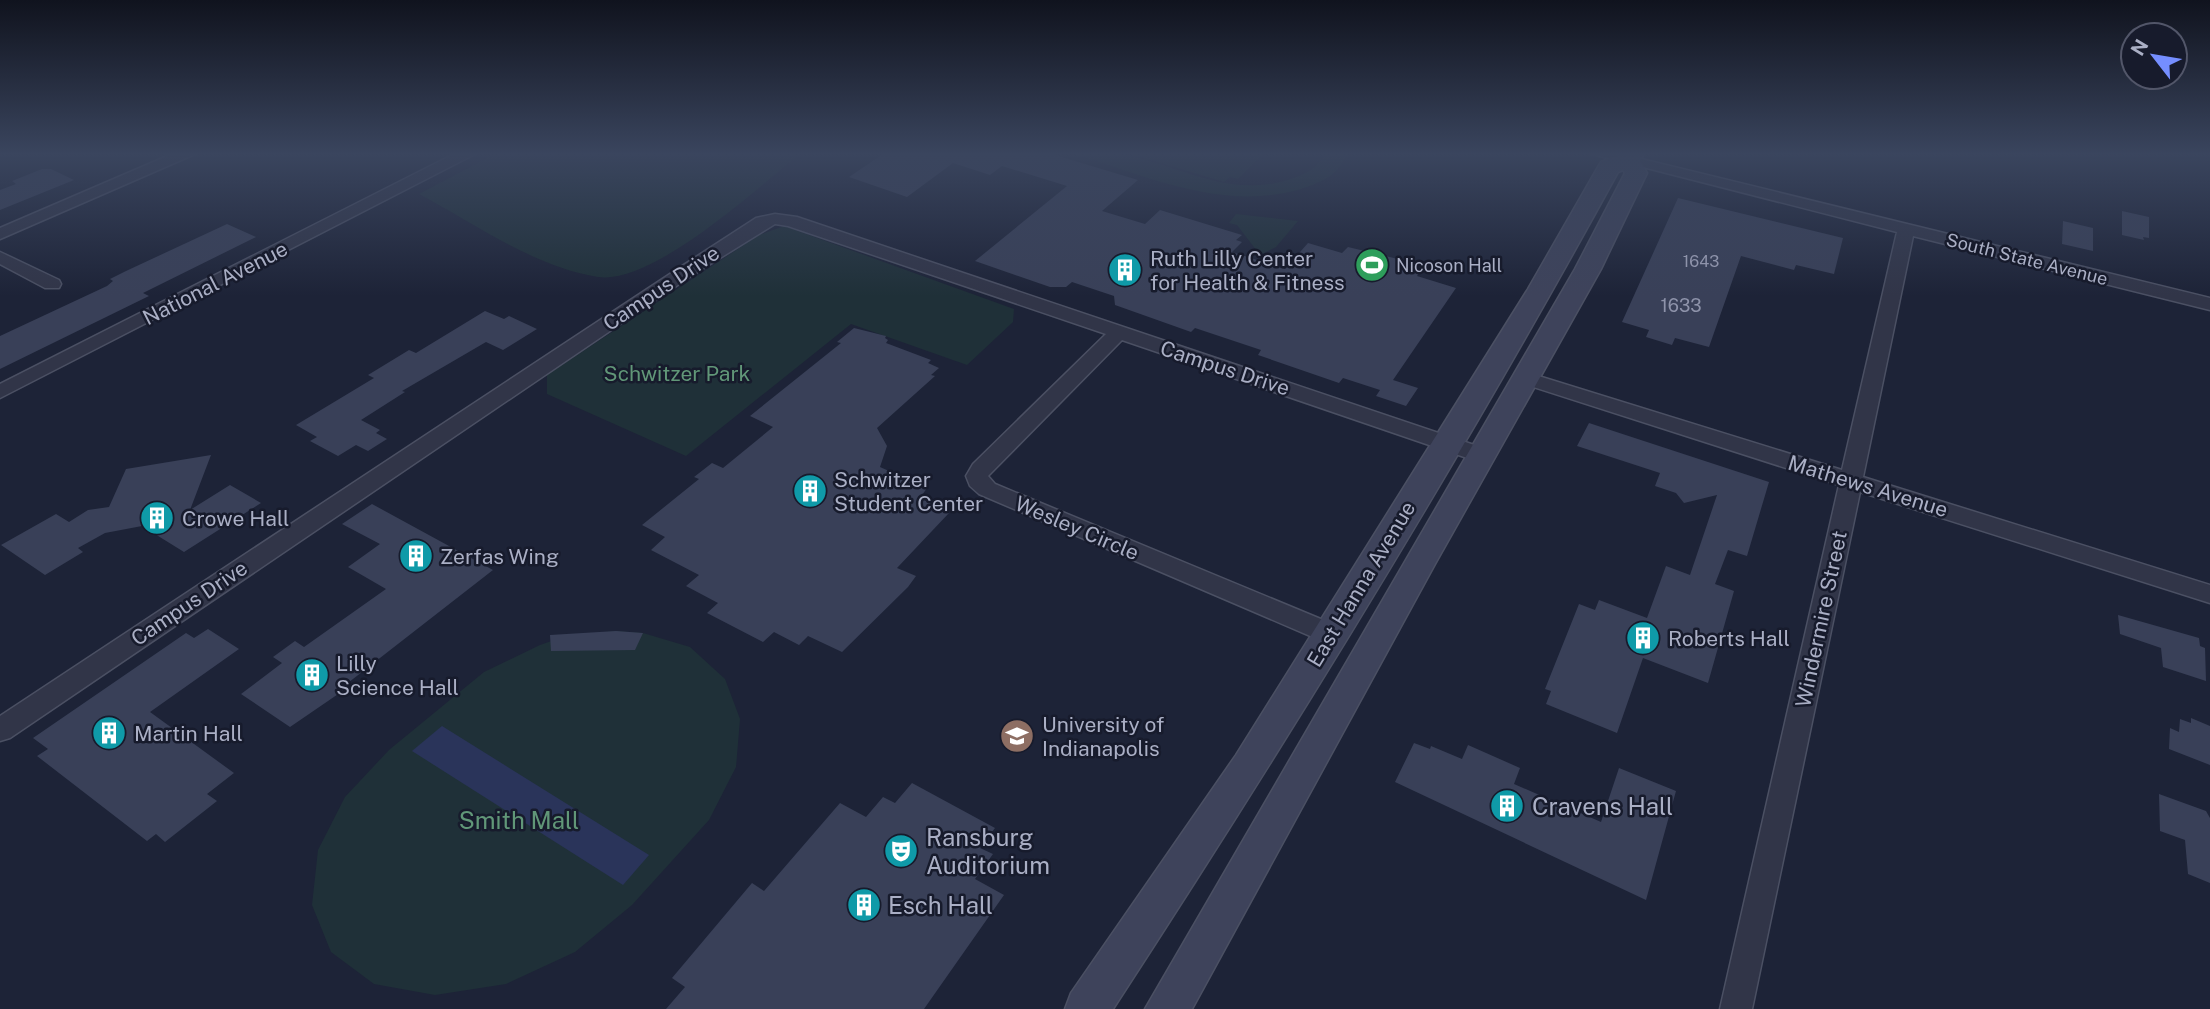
<svg xmlns="http://www.w3.org/2000/svg" width="2210" height="1009" font-family="'Public Sans',sans-serif">
<style>
.green{fill:#1f3038}
.water{fill:#2a345a}
.building{fill:#394058}
.lines{fill:none;stroke-linecap:round;stroke-linejoin:round}
.minor-casing{stroke:#4b5063;stroke-width:3}
.secondary-casing{stroke:#4b5063;stroke-width:3}
.minor{fill:#313548;fill-rule:evenodd}
.secondary{fill:#3e435b;fill-rule:evenodd}
.labels{text-anchor:middle;dominant-baseline:central;stroke-width:5;stroke-linejoin:round;paint-order:stroke}
.far-number-label{font-size:16px;fill:#8e93aa}
.far-street-label{font-size:18px;fill:#aaafc5;stroke:#171b2c}
.far-poi-label{font-size:18px;fill:#aaafc5;stroke:#171b2c;text-anchor:start}
.number-label{font-size:18px;fill:#8e93aa}
.poi-label{font-size:21px;fill:#aaafc5;stroke:#171b2c;text-anchor:start}
.street-label{font-size:21px;fill:#aaafc5;stroke:#171b2c}
.park-label{font-size:21px;fill:#619778;stroke:#171b2c}
.near-poi-label{font-size:24px;fill:#aaafc5;stroke:#171b2c;text-anchor:start}
.near-park-label{font-size:24px;fill:#619778;stroke:#171b2c}
</style>
<rect width="100%" height="100%" fill="#1d2337"/>
<!-- green -->
<path class="green" d="M495,154H800C757,188 653,285 598,277C534,267 474,223 419,194Z
M1075,154C1089,154 1104,152 1118,154C1180,163 1225,200 1291,179C1305,174 1318,168 1325,154H1347C1340,173 1324,181 1307,187C1229,214 1148,177 1075,154Z
M1131,154H1263L1238,179L1230,177L1224,182Z
M1236,214L1298,221L1276,247L1260,255L1237,225L1229,223Z
M784,226L1014,309L1013,322L967,365L851,324L686,456L547,394V375L759,235Z
M616,631L643,633L690,647L725,679L740,719L736,767L709,820L632,905L575,952L506,984L435,995L374,984L331,952L312,905L318,850L345,797L389,750L484,672L540,645L566,636Z"/>
<!-- water -->
<path class="water" d="M442,726L649,855L623,885L412,751Z"/>
<!-- building -->
<path class="building" d="M883,154H1052L1138,180L1102,211L1145,224L1160,210L1242,235L1236,240L1242,242L1232,252L1285,269L1308,243L1342,253L1348,247L1398,259L1396,261L1422,269L1417,276L1456,288L1393,380L1418,388L1406,406L1376,396L1380,390L1343,378L1339,383L1258,355L1261,350L1195,328L1191,332L1115,305L1114,296L1072,282L1066,287H1050L975,261L1067,186L1002,166L990,175L953,163L907,197L849,177Z
M42,169H51L74,180L0,210V190L16,184L12,181Z
M1678,198L1843,238L1834,274L1796,265L1794,270L1741,256L1709,347L1675,338L1672,345L1646,337L1649,330L1622,322Z
M2122,211L2149,217V238L2143,237L2144,240L2122,235Z
M2063,221L2093,228V251L2062,244Z
M227,224L256,237L143,293L149,296L0,369V336L107,286L113,281L110,279L126,271Z
M485,311L504,319L509,316L537,329L503,350L486,342L402,391L405,392L361,420L380,430L376,433L387,439L368,451L356,445L338,456L310,441L317,437L296,425L374,378L368,375L409,350L416,353Z
M854,328L886,336L885,338L888,340L886,343L931,360L928,363L939,368L931,375L935,376L877,428L887,446L880,467L927,488L920,498L949,513L897,568L916,576L908,587L842,652L808,636L799,645L774,632L763,642L707,613L718,603L686,586L699,575L651,550L665,537L642,525L699,479L694,477L712,463L723,468L773,427L750,416L841,343L837,342Z
M1589,423L1769,482L1747,556L1728,550L1715,584L1734,591L1708,683L1643,658L1617,733L1546,704L1551,691L1545,689L1579,604L1595,610L1599,600L1647,618L1666,566L1690,575L1717,495L1684,503L1676,493L1655,486L1660,473L1577,446Z
M211,455L190,510L230,485L261,503L184,552L142,526L105,533L78,548L83,552L45,575L1,545L56,514L69,522L88,510L109,507L126,469Z
M372,504L493,570L344,686L347,688L290,727L241,694L282,663L273,657L295,641L304,647L386,589L348,567L380,544L342,524Z
M2118,615L2199,638L2200,646L2205,648L2206,681L2163,667L2161,648L2120,634Z
M208,629L239,649L150,712L234,773L207,794L217,801L165,842L156,834L147,841L37,756L48,749L33,738L186,633L194,638Z
M616,631L643,633L635,650L551,651L550,635Z
M2191,718L2210,726V765L2169,749L2170,728L2179,732L2180,719L2191,723Z
M1414,743L1430,749L1431,746L1462,759L1468,745L1520,768L1514,784L1601,822L1619,768L1676,791L1646,900L1395,782Z
M912,783L995,828L980,848L993,854L975,879L1004,895L924,1009H666L685,987L672,978L752,883L764,891L840,803L866,817L883,797L895,803Z
M2159,794L2206,811L2210,818V883L2188,874L2185,840L2160,831Z"/>
<g class="lines">
<!-- minor casing -->
<g class="minor-casing">
<path id="minor" d="M172,154H195L0,239V228Z
M454,154H475L0,398V384Z
M1592,154H1621L2210,298V310L1913,236L1863,477L2210,585V603L1860,492L1752,1009H1720L1839,485L1518,382L1515,378L1518,374H1532L1842,470L1897,232Z
M775,214L797,217L1489,450L1492,455L1489,460H1473L1122,340L988,476L995,484L1340,627L1344,634L1340,641L1331,644L1322,641L979,494L970,486L966,476L973,464L1106,334L788,226L775,224L691,276L10,738L0,741V716L679,268L756,218Z
M0,252L59,280L61,284L59,288H45L0,264Z"/>
</g>
<!-- secondary casing -->
<g class="secondary-casing">
<path id="secondary" d="M1622,154H1644L1640,161L1647,173L1601,269L1435,564L1192,1009H1145L1575,269L1625,173L1623,170L1618,172C1462,458 1291,736 1113,1009H1065L1071,993L1236,755L1528,289L1598,167L1601,162Z"/>
</g>
<!-- minor -->
<use href="#minor" class="minor"/>
<!-- secondary -->
<use href="#secondary" class="secondary"/>
</g>
<!-- sky -->
<linearGradient id="sky" x2="0" y2="1"><stop stop-color="#10131e"/><stop offset="0.52" stop-color="#3a455e"/><stop offset="1" stop-color="#3a455e" stop-opacity="0"/></linearGradient>
<rect width="2210" height="296" fill="url(#sky)"/>
<!-- icons -->
<defs>
<g id="stadium-disc" transform="scale(1.75)"><circle r="9.5" fill="#2e9e5b" stroke="#171b2c"/><path d="M0-5a6.5 5 0 1 0 0 10a6.5 5 0 1 0 0-10ZM-3.5-1.8h7v3.6h-7Z" fill="#fff"/></g>
<g id="building-disc" transform="scale(1.75)"><circle r="9.5" fill="#0f9aa8" stroke="#171b2c"/><path d="M-4-6H4V6H1V3H-1V6H-4ZM-2.5-4.3h1.7v1.8h-1.7ZM.8-4.3h1.7v1.8H.8ZM-2.5-1h1.7V.8h-1.7ZM.8-1h1.7V.8H.8Z" fill="#fff"/></g>
<g id="university-disc" transform="scale(1.75)"><circle r="9.5" fill="#8d6e63" stroke="#171b2c"/><path d="M0-5L7-2L0 1L-7-2ZM-4 1L0 2.5L4 1V4Q0 6-4 4Z" fill="#fff"/></g>
<g id="theatre-disc" transform="scale(1.75)"><circle r="9.5" fill="#0f9aa8" stroke="#171b2c"/><path d="M-5-5.5Q0-4 5-5.5V0Q5 5 0 6Q-5 5-5 0ZM-3.3-2.5H-1v1.5H-3.3ZM1-2.5H3.3v1.5H1ZM-2.8 1Q0 5.5 2.8 1Z" fill="#fff"/></g>
</defs>
<g fill-rule="evenodd">
<use href="#stadium-disc" x="1372" y="265"/>
<use href="#building-disc" x="1125" y="270"/>
<use href="#building-disc" x="810" y="491"/>
<use href="#building-disc" x="157" y="518"/>
<use href="#building-disc" x="416" y="556"/>
<use href="#building-disc" x="1643" y="638"/>
<use href="#building-disc" x="312" y="675"/>
<use href="#building-disc" x="109" y="733"/>
<use href="#university-disc" x="1017" y="736"/>
<use href="#building-disc" x="1507" y="806"/>
<use href="#theatre-disc" x="901" y="851"/>
<use href="#building-disc" x="864" y="905"/>
</g>
<g class="labels">
<!-- far-number labels -->
<g class="far-number-label">
<text x="1701" y="261">1643</text>
</g>
<!-- far-street labels -->
<g class="far-street-label">
<text transform="translate(2027 259) rotate(14)">South State Avenue</text>
</g>
<!-- far-poi labels -->
<g class="far-poi-label">
<text x="1396" y="265">Nicoson Hall</text>
</g>
<!-- number labels -->
<g class="number-label">
<text x="1681" y="305">1633</text>
</g>
<!-- poi labels -->
<g class="poi-label">
<text x="1150" y="258">Ruth Lilly Center<tspan x="1150" dy="24">for Health &amp; Fitness</tspan></text>
<text x="834" y="479">Schwitzer<tspan x="834" dy="24">Student Center</tspan></text>
<text x="182" y="518">Crowe Hall</text>
<text x="440" y="556">Zerfas Wing</text>
<text x="1668" y="638">Roberts Hall</text>
<text x="336" y="663">Lilly<tspan x="336" dy="24">Science Hall</tspan></text>
<text x="1042" y="724">University of<tspan x="1042" dy="24">Indianapolis</tspan></text>
<text x="134" y="733">Martin Hall</text>
</g>
<!-- street labels -->
<g class="street-label">
<text transform="translate(215 283) rotate(-27)">National Avenue</text>
<text transform="translate(661 288) rotate(-34)">Campus Drive</text>
<text transform="translate(1225 368) rotate(18)">Campus Drive</text>
<text transform="translate(1868 486) rotate(17)">Mathews Avenue</text>
<text transform="translate(1077 528) rotate(23)">Wesley Circle</text>
<text transform="translate(1361 584) rotate(-59)">East Hanna Avenue</text>
<text transform="translate(189 603) rotate(-34)">Campus Drive</text>
<text transform="translate(1821 619) rotate(-78)">Windermire Street</text>
</g>
<!-- park labels -->
<g class="park-label">
<text x="677" y="373">Schwitzer Park</text>
</g>
<!-- near-poi labels -->
<g class="near-poi-label">
<text x="1532" y="806">Cravens Hall</text>
<text x="926" y="837">Ransburg<tspan x="926" dy="28">Auditorium</tspan></text>
<text x="888" y="905">Esch Hall</text>
</g>
<!-- near-park labels -->
<g class="near-park-label">
<text x="519" y="820">Smith Mall</text>
</g>
</g>
<!-- north arrow -->
<g transform="translate(2154 56) rotate(301)"><circle r="33" fill="#171b2c" stroke="#525669" stroke-width="2"/>
<path d="M0-5L12 26L0 18L-12 26Z" fill="#758eff"/>
<text y="-10" font-size="19" font-weight="bold" text-anchor="middle" fill="#aaafc5">N</text>
</g>
</svg>
